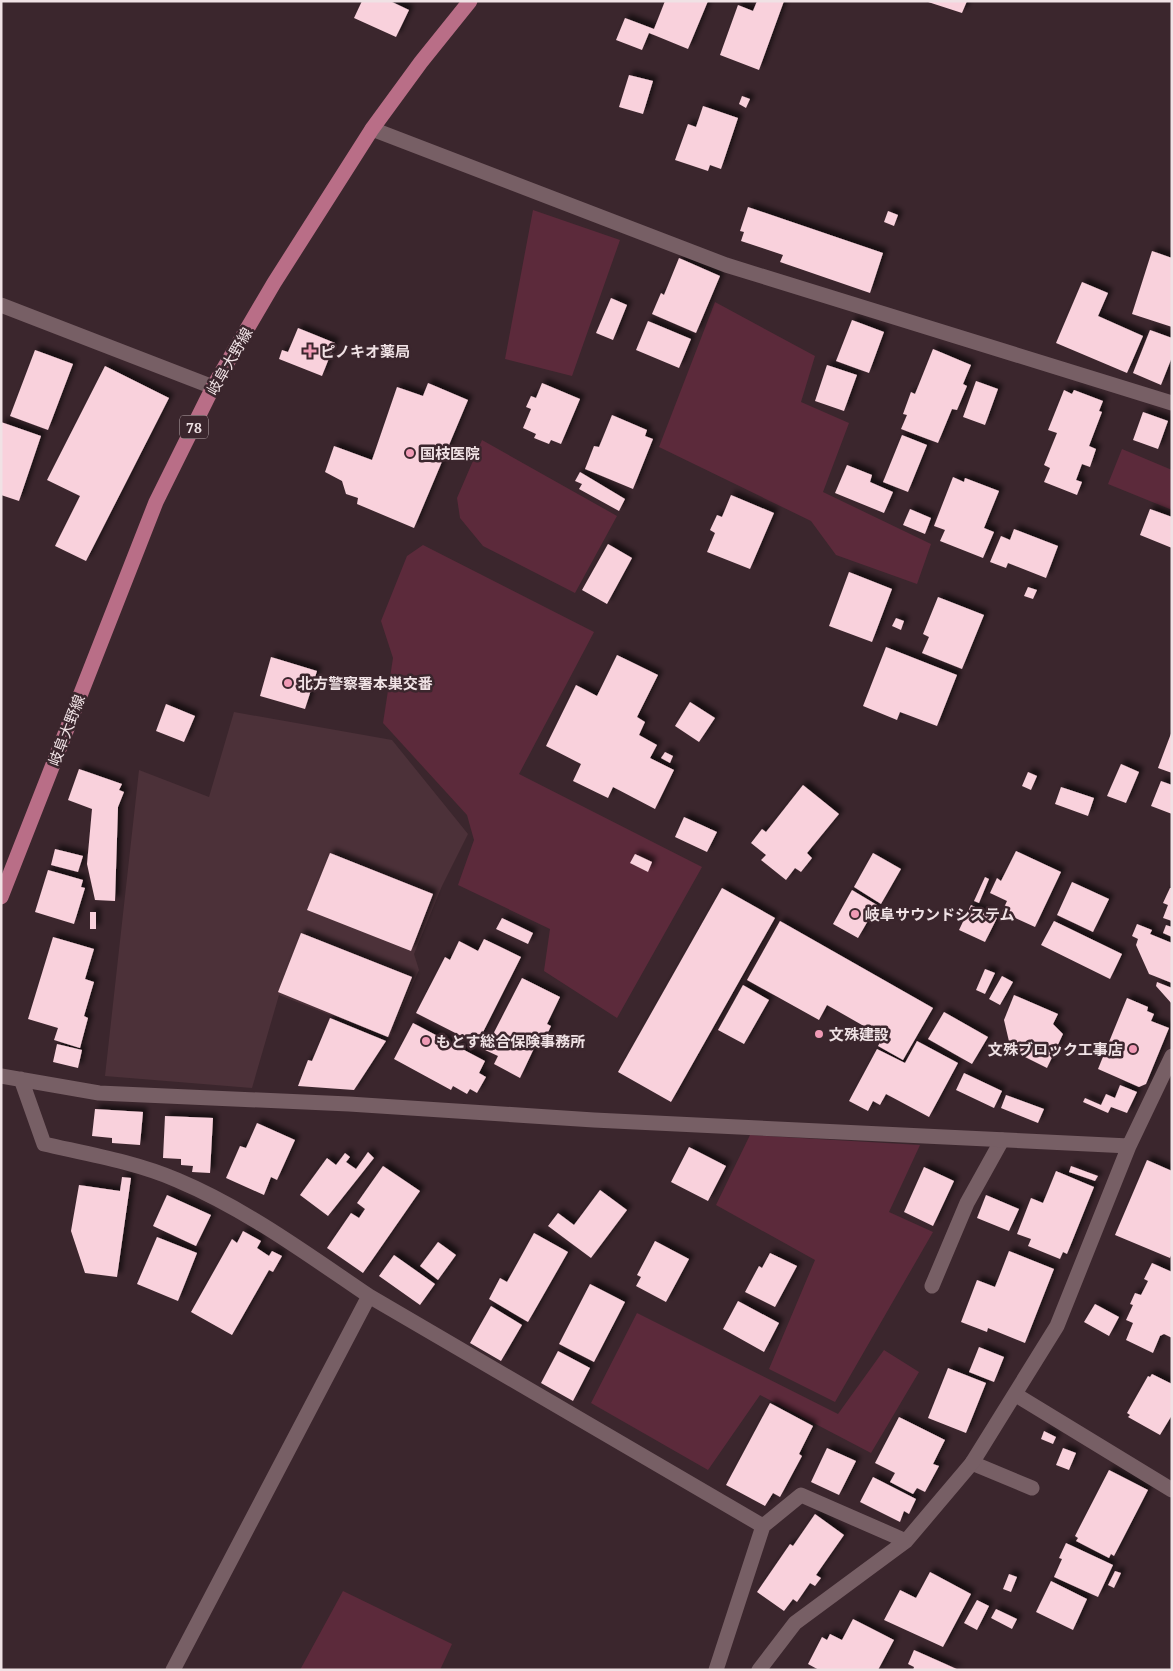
<svg xmlns="http://www.w3.org/2000/svg" width="1173" height="1671" font-family="'Noto Serif','Noto Sans JP',serif">
<style>
.built{fill:#4c3139}
.green{fill:#5c2a3b}
.building{fill:#f9d1dc;filter:url(#shadow)}
.lines{fill:none;stroke-linecap:round;stroke-linejoin:round}
.service{stroke:#775f65;stroke-width:15}
.minor{stroke:#775f65;stroke-width:15}
.primary{stroke:#b96e87;stroke-width:15}
.poi-dot{fill:#f09ab5;stroke:#3b262d;stroke-width:2}
.labels{text-anchor:middle;dominant-baseline:central;stroke-width:5;stroke-linejoin:round;paint-order:stroke}
.shield{fill:#3b262d;stroke:#baaaae;stroke-width:1}
.shield-label{font-size:14px;font-weight:bold;fill:#f0e2e5}
.poi-label{font-size:15px;font-weight:bold;fill:#f0e2e5;stroke:#3b262d;text-anchor:start}
.street-label{font-size:15px;fill:#f0e2e5;stroke:#3b262d}
</style>
<defs>
<filter id="shadow"><feDropShadow dx="4.5" dy="-4.5" stdDeviation="2.5" flood-color="#0009"/></filter>
</defs>
<rect width="100%" height="100%" fill="#3b262d"/>
<!-- built -->
<path class="built" d="M234,712L392,740L468,834L442,886L414,954L419,970L389,1038L279,995L252,1088L105,1076L139,770L209,797Z"/>
<!-- green -->
<path class="green" d="M533,210L620,240L572,376L505,359Z
M715,302L815,356L801,402L849,423L823,492L931,544L917,584L836,555L811,521L659,447Z
M482,440L617,516L575,593L483,546L460,518L457,498Z
M1122,449L1172,470V510L1108,484Z
M423,545L594,632L519,774L702,867L617,1018L544,971L550,929L458,885L474,840L467,815L383,723L393,658L381,621L407,556Z
M750,1135L920,1145L889,1212L933,1232L835,1402L769,1369L815,1260L716,1205Z
M637,1313L838,1414L884,1350L919,1372L871,1453L760,1395L708,1470L591,1403Z
M343,1591L452,1644L440,1670H300Z"/>
<!-- building -->
<path class="building" d="M362,1H390L409,10L396,37L354,18Z
M665,1H708L688,49L649,33L642,50L616,40L625,18L654,29Z
M757,1H784L759,70L720,55L738,5L753,11Z
M925,1H967L962,13Z
M629,75L653,81L643,114L619,107Z
M742,96L750,99L746,108L739,104Z
M703,106L738,118L721,169L710,165L708,171L675,160L688,124L696,127Z
M748,207L883,253L870,293L780,262L783,255L741,241L744,232L740,231Z
M888,211L898,215L894,226L884,222Z
M1152,251L1172,258V327L1132,314Z
M679,258L720,276L696,333L652,314L661,293L664,295Z
M1082,282L1108,293L1098,316L1143,336L1127,373L1056,343Z
M611,298L627,305L613,340L596,333Z
M852,320L884,332L869,373L836,361Z
M648,321L691,339L679,368L636,350Z
M298,328L335,343L322,376L279,359L282,350L288,352Z
M1150,330L1172,338V357L1161,385L1133,373Z
M933,349L971,365L963,384L967,386L957,410L952,409L938,443L901,429L907,415L903,414L911,392L915,394Z
M35,350L73,364L48,430L10,416Z
M827,365L857,375L844,411L815,401Z
M105,366L169,398L86,561L55,546L80,496L47,480Z
M976,381L998,389L985,425L963,417Z
M428,383L468,400L414,528L357,504L358,498L346,494L342,481L325,472L334,446L372,460L397,387L423,396Z
M542,383L580,399L561,444L551,440L549,444L534,438L536,434L523,428L531,409L526,407L531,396L536,398Z
M1064,390L1072,394L1074,390L1103,401L1099,411L1102,412L1089,446L1096,449L1090,467L1082,464L1076,480L1082,482L1077,495L1044,482L1050,468L1044,465L1057,433L1048,430Z
M1143,412L1168,421L1158,449L1133,440Z
M612,415L647,430L645,436L653,439L633,489L585,469L594,446L599,447Z
M1,422L41,436L19,501L1,495Z
M902,435L927,445L908,492L883,482Z
M847,465L872,475L870,482L893,492L884,513L835,493Z
M580,472L625,499L619,511L579,489L582,484L575,481Z
M953,477L964,482L965,478L999,491L984,528L994,532L983,558L940,541L945,530L934,526Z
M731,495L774,513L750,569L707,552L715,533L710,530L717,515L722,517Z
M910,509L931,518L925,534L903,525Z
M1150,509L1172,517V548L1140,535Z
M1014,529L1058,546L1046,578L1008,563L1006,568L990,562L1001,536L1010,540Z
M608,544L632,558L607,604L582,590Z
M849,572L892,589L872,642L829,626Z
M1028,587L1037,590L1033,599L1024,596Z
M938,597L984,615L962,669L922,653L929,637L923,634Z
M896,618L904,621L901,630L892,626Z
M886,647L957,675L937,726L900,712L897,720L863,706Z
M617,655L658,675L637,717L645,722L639,735L657,745L650,758L674,770L655,809L613,787L608,798L573,781L581,764L546,746L576,685L597,696Z
M271,657L317,671L305,709L260,696Z
M690,702L715,718L699,742L675,726Z
M166,704L195,716L184,742L156,731Z
M1172,731V773L1158,768Z
M665,752L673,756L670,763L661,758Z
M1121,764L1139,772L1126,803L1107,796Z
M79,769L122,784L119,790L124,792L118,807L115,901L95,900L87,864L92,809L68,800Z
M1028,772L1037,776L1031,790L1022,786Z
M1161,781L1172,785V814L1151,806Z
M803,785L839,814L807,853L812,858L801,872L795,868L786,880L761,860L766,855L751,843L762,829L766,832Z
M1061,787L1094,798L1088,816L1055,804Z
M684,817L717,832L707,852L675,837Z
M55,849L83,856L78,872L51,865Z
M1016,851L1061,872L1035,927L1002,912L1007,901L990,893L997,878L1001,881Z
M330,853L433,894L411,951L307,910Z
M873,853L901,869L881,904L854,887Z
M635,854L652,862L648,872L630,863Z
M48,870L83,880L81,887L85,888L74,924L35,912Z
M985,877L989,879L979,903L974,901Z
M1072,882L1109,899L1093,932L1057,915Z
M722,888L775,918L671,1102L618,1072Z
M1170,888H1172V921L1163,918L1168,905L1163,903Z
M852,890L877,905L858,938L833,924Z
M971,905L997,918L985,942L959,930Z
M90,912H96V929H90Z
M502,918L533,933L528,944L496,929Z
M780,921L933,1008L903,1060L878,1046L883,1037L827,1005L819,1020L747,980Z
M1054,921L1122,954L1110,979L1041,945Z
M1137,924L1152,930L1150,934L1172,943V983L1149,974L1136,945L1138,939L1132,936Z
M1166,925L1172,927V937L1163,933Z
M301,933L412,977L388,1037L278,992Z
M53,937L94,949L85,979L94,982L84,1016L88,1018L80,1048L54,1040L58,1028L28,1019Z
M484,939L521,957L477,1044L416,1013L445,957L450,960L459,941L478,951Z
M985,969L995,973L985,994L976,990Z
M1002,976L1013,982L1000,1005L989,999Z
M522,978L560,997L547,1024L551,1026L542,1045L537,1042L520,1078L494,1064L498,1056L485,1050Z
M1157,982L1172,988V1004L1156,986Z
M743,985L769,1000L744,1044L718,1030Z
M1014,995L1058,1014L1053,1024L1063,1034L1047,1068L1011,1050L1004,1020Z
M1127,998L1148,1007L1147,1011L1154,1014L1151,1021L1169,1028L1146,1084L1139,1087L1098,1069Z
M944,1012L988,1037L972,1064L928,1039Z
M330,1018L386,1041L354,1090L298,1086L308,1060L312,1061Z
M413,1023L485,1061L479,1073L486,1077L477,1093L470,1089L467,1094L453,1086L451,1090L394,1059Z
M917,1041L958,1063L929,1117L886,1094L880,1105L873,1101L868,1111L849,1101L877,1049L905,1063Z
M57,1044L82,1050L78,1068L53,1062Z
M964,1073L1002,1091L994,1108L956,1090Z
M1120,1085L1137,1092L1127,1113L1111,1107L1108,1113L1083,1102L1085,1098L1101,1105L1106,1094L1115,1098Z
M1006,1095L1044,1109L1038,1123L1001,1108Z
M95,1109L143,1112L140,1145L112,1143V1138L92,1136Z
M165,1116L213,1118L210,1173L192,1172L193,1166L181,1165V1159L163,1158Z
M257,1123L295,1140L277,1180L271,1177L264,1195L226,1178L240,1146L246,1148Z
M689,1147L726,1166L708,1201L671,1182Z
M368,1152L374,1158L328,1216L300,1195L327,1158L336,1165L345,1153L350,1157L346,1162L356,1169Z
M1147,1160L1172,1171V1253L1170,1258L1115,1235Z
M383,1166L420,1191L363,1273L327,1248L351,1213L359,1218L365,1209L357,1203Z
M1071,1166L1098,1176L1095,1181L1069,1172Z
M924,1167L954,1181L933,1226L904,1212Z
M1056,1171L1094,1187L1067,1254L1063,1252L1060,1259L1028,1246L1031,1239L1017,1234L1031,1198L1043,1203Z
M122,1177L131,1178L117,1277L85,1273L71,1231L79,1185L120,1191Z
M600,1190L627,1210L591,1258L548,1226L558,1213L574,1225Z
M167,1195L211,1215L196,1246L153,1226Z
M986,1195L1019,1209L1009,1231L977,1218Z
M243,1231L261,1241L257,1248L269,1256L272,1251L282,1256L273,1272L269,1270L232,1335L191,1312L232,1239L237,1243Z
M534,1233L568,1252L528,1322L489,1299L500,1278L507,1282Z
M157,1237L197,1253L178,1301L137,1284Z
M655,1241L689,1259L666,1302L636,1286L641,1277L637,1275Z
M438,1242L456,1255L438,1280L420,1266Z
M1009,1251L1054,1269L1025,1343L988,1328L987,1332L961,1322L977,1280L995,1287Z
M770,1253L797,1266L775,1307L745,1292L759,1266L762,1268Z
M394,1255L435,1284L420,1305L379,1276Z
M1152,1263L1172,1272V1338L1164,1334L1160,1336L1153,1353L1126,1340L1133,1323L1126,1320L1133,1305L1130,1304L1135,1293L1141,1295L1148,1281L1144,1279Z
M590,1284L625,1302L594,1362L559,1344Z
M738,1301L779,1323L764,1352L723,1329Z
M1095,1304L1119,1317L1109,1336L1084,1322Z
M491,1306L522,1325L501,1361L470,1343Z
M979,1347L1004,1357L994,1382L969,1372Z
M558,1351L590,1368L573,1401L541,1383Z
M948,1368L986,1383L966,1433L928,1418Z
M1152,1374L1172,1384V1415L1160,1435L1128,1417L1130,1415L1127,1413L1148,1376L1150,1377Z
M770,1403L813,1426L799,1454L802,1456L780,1497L773,1493L765,1506L726,1485Z
M899,1417L945,1440L933,1464L939,1466L925,1492L917,1488L913,1494L890,1482L895,1473L875,1463Z
M1044,1431L1056,1437L1053,1444L1041,1439Z
M827,1448L856,1461L839,1495L811,1482Z
M1063,1448L1076,1453L1069,1470L1056,1465Z
M1109,1470L1148,1490L1114,1556L1111,1554L1109,1558L1076,1541L1078,1538L1075,1536Z
M873,1477L916,1499L909,1514L904,1511L900,1522L860,1502Z
M815,1514L844,1535L816,1575L821,1578L815,1586L810,1583L797,1602L793,1599L784,1611L757,1592L790,1544L793,1546Z
M1066,1543L1113,1565L1098,1597L1054,1577L1062,1559L1059,1558Z
M1115,1571L1121,1573L1114,1588L1108,1585Z
M930,1572L971,1594L943,1647L884,1620L900,1590L916,1598Z
M1009,1574L1017,1577L1011,1592L1003,1589Z
M1051,1581L1087,1599L1073,1630L1036,1612Z
M977,1600L989,1606L977,1630L964,1623Z
M996,1609L1017,1619L1012,1629L991,1618Z
M853,1619L894,1640L878,1670H819L808,1664L822,1637L827,1640L830,1634L842,1640Z
M914,1650L959,1670H913L914,1667L908,1664Z"/>
<g class="lines">
<!-- service -->
<path class="service" d="M932,1286L967,1203L1002,1140
M972,1463L1032,1488"/>
<!-- minor -->
<path class="minor" d="M372,129L726,265L1172,403
M1,305L213,387
M1,1076L99,1093L349,1104L594,1120L1129,1146
M21,1079L44,1144C88,1154 135,1162 177,1180C246,1209 307,1254 369,1296L173,1670
M369,1296L763,1526L716,1670
M1016,1395L1172,1490
M763,1526L801,1495L906,1541
M759,1670L795,1623L906,1541L972,1463L1057,1326L1129,1146L1172,1056"/>
<!-- primary -->
<path class="primary" d="M1,897L156,502L213,387L274,283L372,129L421,62L470,1"/>
</g>
<!-- markers -->
<g class="poi-dot">
<path d="M307.5 343.5h5v5h5v5h-5v5h-5v-5h-5v-5h5z"/>
<circle cx="410" cy="453" r="5"/>
<circle cx="288" cy="683" r="5"/>
<circle cx="855" cy="914" r="5"/>
<circle cx="819" cy="1034" r="5"/>
<circle cx="426" cy="1041" r="5"/>
<circle cx="1133" cy="1049" r="5"/>
</g>
<g class="labels">
<!-- shield labels -->
<rect class="shield" x="180" y="415.5" width="28" height="23" rx="4"/>
<g class="shield-label">
<text x="194" y="427">78</text>
</g>
<!-- poi labels -->
<g class="poi-label">
<text x="320" y="351">ピノキオ薬局</text>
<text x="420" y="453">国枝医院</text>
<text x="298" y="683">北方警察署本巣交番</text>
<text x="865" y="914">岐阜サウンドシステム</text>
<text x="829" y="1034">文殊建設</text>
<text x="436" y="1041">もとす総合保険事務所</text>
<text x="1123" y="1049" text-anchor="end">文殊ブロック工事店</text>
</g>
<!-- street labels -->
<g class="street-label">
<text transform="translate(229 361) rotate(-60)">岐阜大野線</text>
<text transform="translate(66 730) rotate(-69)">岐阜大野線</text>
</g>
</g>
<!-- border -->
<rect width="1173" height="1671" fill="none" stroke="#f0e2e5" stroke-width="5"/>
</svg>
